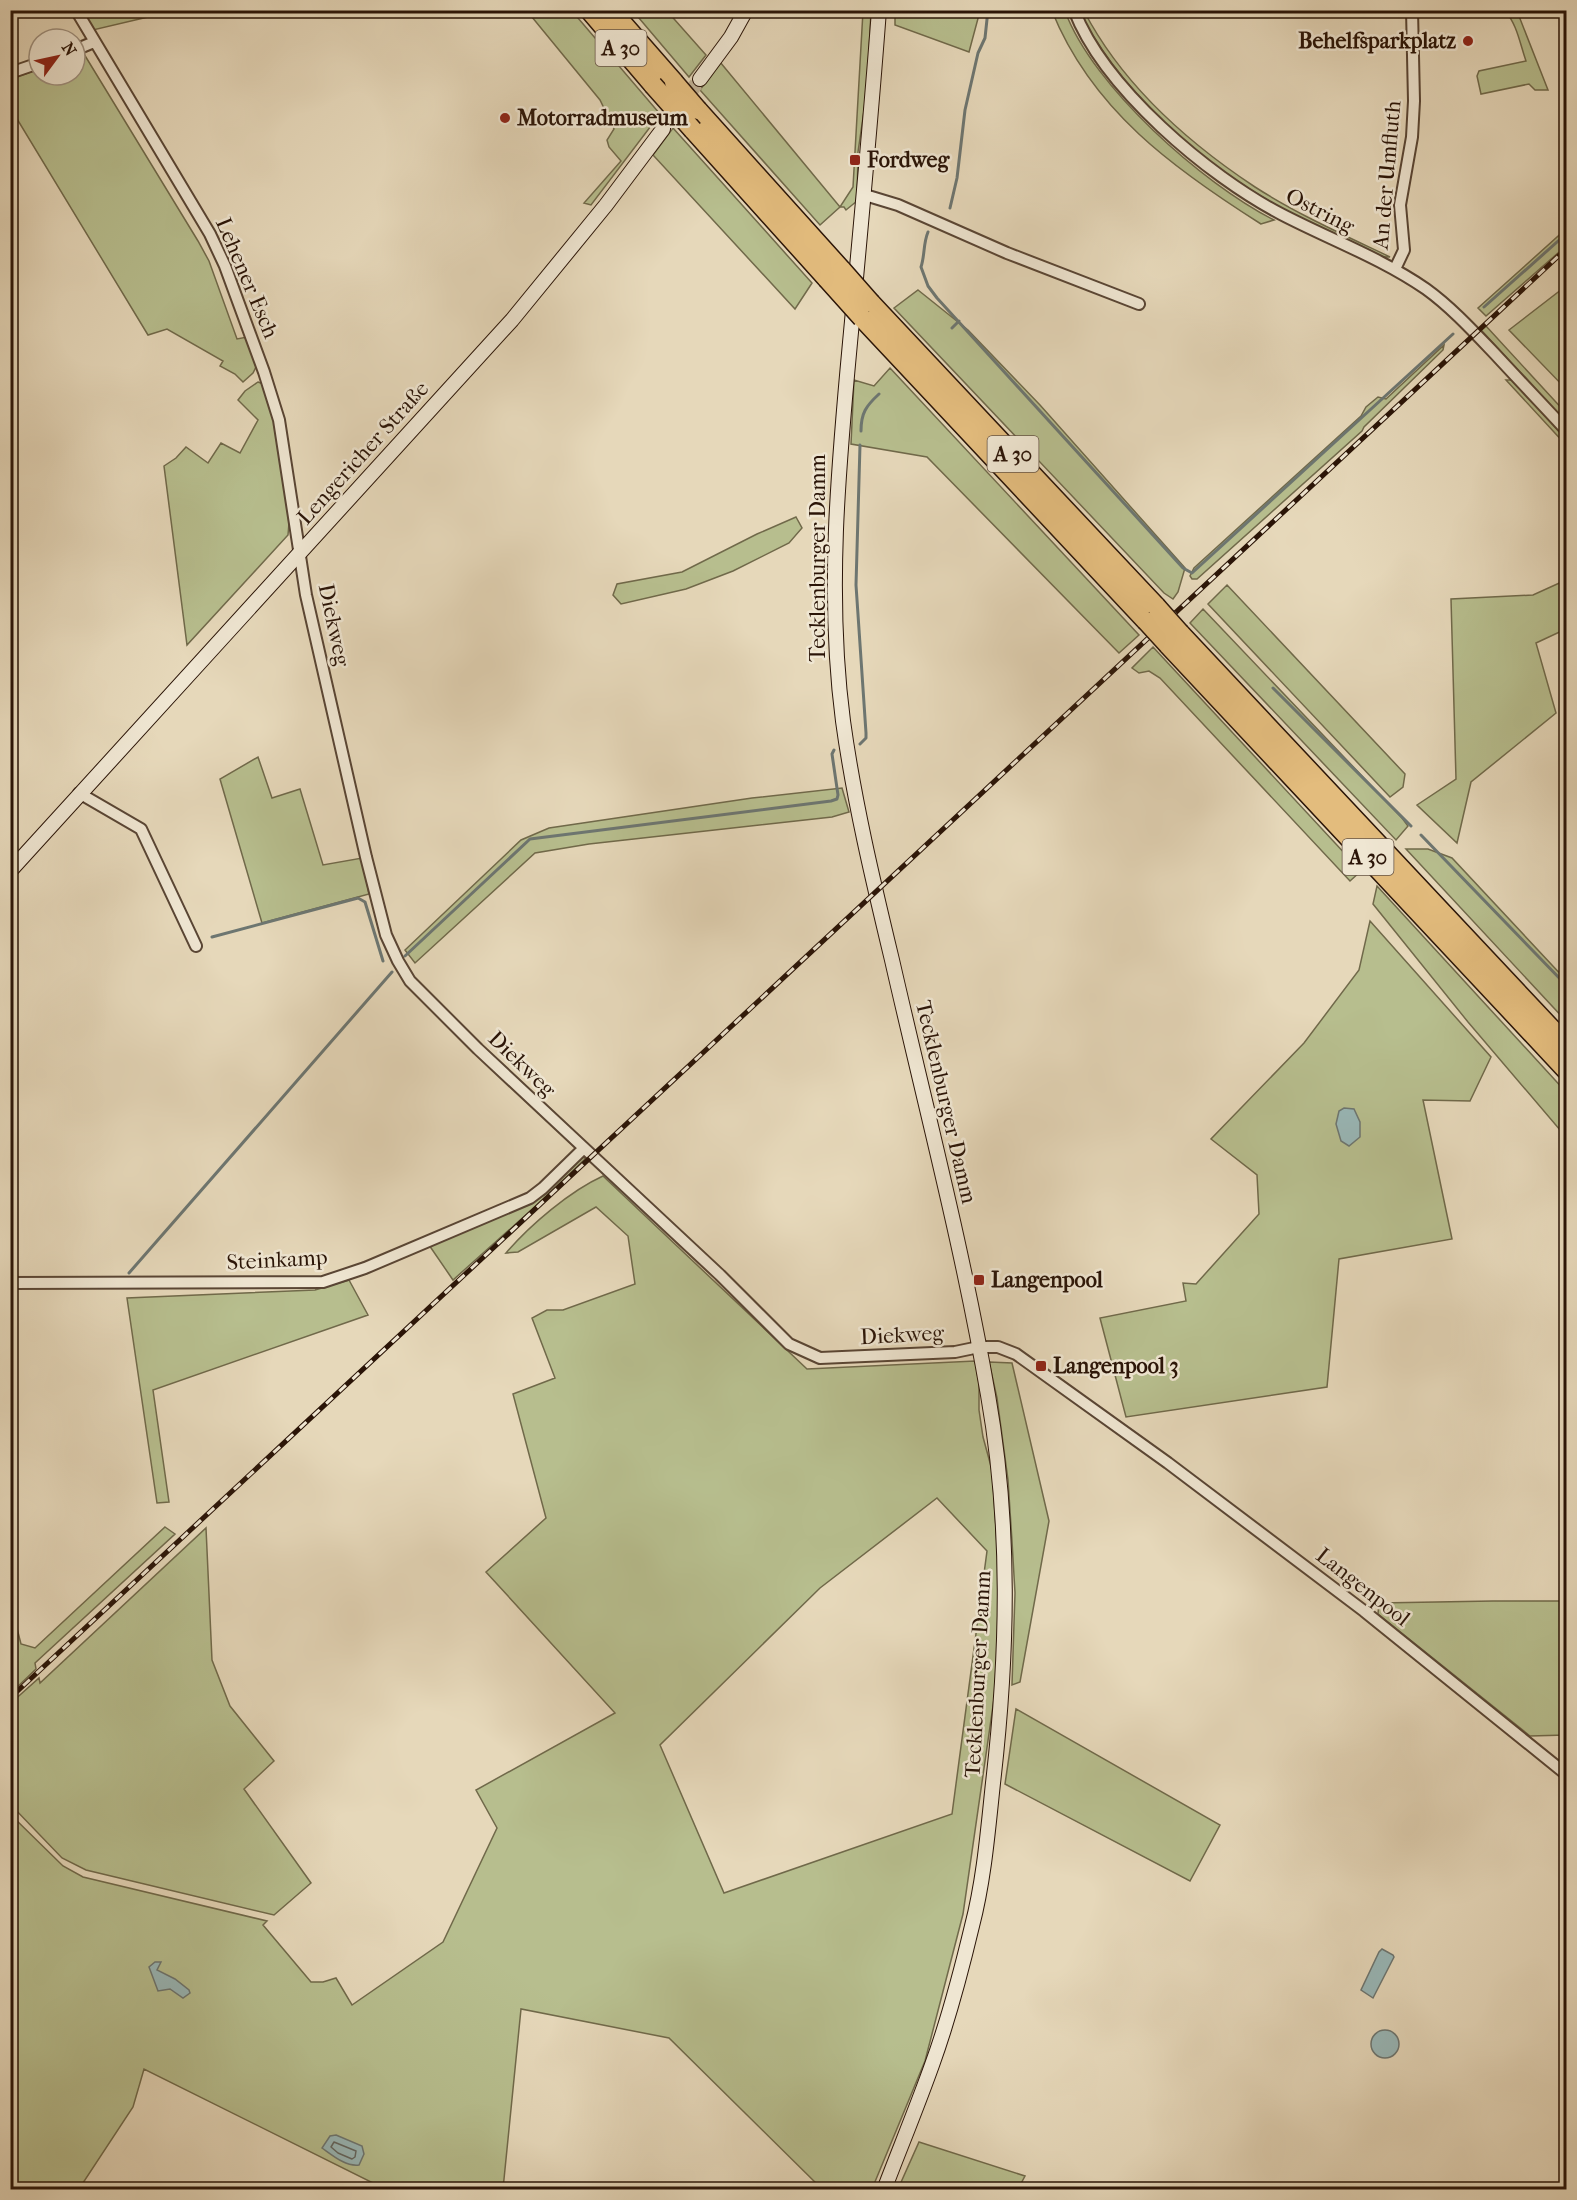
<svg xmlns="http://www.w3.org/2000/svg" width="1577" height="2200" font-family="'IM FELL French Canon',serif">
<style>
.green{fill:#b7be8e;stroke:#70694a;stroke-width:1.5;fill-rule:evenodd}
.water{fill:#99b8b8;stroke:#6d7671;stroke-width:1.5}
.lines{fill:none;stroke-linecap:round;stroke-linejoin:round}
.shore{stroke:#626660;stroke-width:1.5}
.stream{stroke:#6d7671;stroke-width:3}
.secondary-tunnel{stroke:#c0b196;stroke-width:14;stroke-dasharray:14 7;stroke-linecap:butt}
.street-casing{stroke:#594534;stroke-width:14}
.secondary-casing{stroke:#2a1407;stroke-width:16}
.highway-casing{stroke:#2a1407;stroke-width:21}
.street{stroke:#efe6d2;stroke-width:10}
.secondary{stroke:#efe6d2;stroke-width:14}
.highway{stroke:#e3bc7d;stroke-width:18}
.rail-casing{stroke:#2a1407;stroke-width:5}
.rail{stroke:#efe6d2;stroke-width:3;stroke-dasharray:9;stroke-linecap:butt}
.highway-bridge-casing{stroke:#2a1407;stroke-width:21;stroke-linecap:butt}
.highway-bridge{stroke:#e3bc7d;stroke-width:18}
.poi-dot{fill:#8f2418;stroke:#efe6d2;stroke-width:2}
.labels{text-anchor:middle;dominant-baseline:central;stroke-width:5;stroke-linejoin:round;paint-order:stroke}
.shield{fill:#efe6d2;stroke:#655344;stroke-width:1.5}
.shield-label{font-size:21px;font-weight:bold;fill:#2a1407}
.poi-label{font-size:22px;font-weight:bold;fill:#2a1407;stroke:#efe6d2;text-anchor:start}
.street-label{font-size:22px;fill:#2a1407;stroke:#efe6d2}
</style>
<rect width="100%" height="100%" fill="#e6d8ba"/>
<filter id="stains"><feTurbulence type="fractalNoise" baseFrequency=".00333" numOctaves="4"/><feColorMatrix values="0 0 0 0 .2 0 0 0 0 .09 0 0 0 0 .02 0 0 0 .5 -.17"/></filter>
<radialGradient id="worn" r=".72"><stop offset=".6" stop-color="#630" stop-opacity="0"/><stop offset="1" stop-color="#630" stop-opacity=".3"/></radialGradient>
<!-- green -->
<path class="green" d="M82,11H144L148,17L93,30Z
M527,11H572L660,114L591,205L584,203L621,161L609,147L607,140L614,129L600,100Z
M633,11H667L706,55L689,77Z
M863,11H871L867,90L858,152L857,201L846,210L844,207H840L820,225L700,90L720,62L840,207L853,187Z
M895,11V10L980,11L969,52L895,25Z
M1052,11H1065C1093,87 1203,184 1274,220L1261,224C1174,169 1092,110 1052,11Z
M1079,11H1084C1122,84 1187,142 1255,187C1297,214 1344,235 1390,257H1381C1340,238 1298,219 1259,195C1186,151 1118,86 1079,11Z
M1505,11H1517L1548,90H1535L1529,84L1481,94L1477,76L1479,71L1526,61C1520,44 1517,24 1505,11Z
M84,54L198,241L209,261L237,339L247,337L257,365L253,373L243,382L235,374L220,366L223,361L167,329L148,335L11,109V79L39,69V75H75V57Z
M673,128L812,283L795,309L653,155Z
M1566,229V246L1486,316L1478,308Z
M1566,286V389L1509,330Z
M918,290L968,330L1040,405L1185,568L1178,592L1173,599L1164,593L894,308Z
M1486,326L1566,413V422L1481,330Z
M1444,345L1443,350L1364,427L1362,431L1197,579H1192L1190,576L1194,568L1361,416L1366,407L1378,397L1386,399Z
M890,368L1139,635L1119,653L927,457L851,444L854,380L874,386Z
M1506,380H1512L1566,439V445Z
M258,382L266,385L278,434L289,523L288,535L187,645L164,466L176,458L186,447L208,463L221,443L240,453L258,420L238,400L245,391Z
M796,517L802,528L789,543L733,571L686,589L621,604L613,595L617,584L682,572L757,534Z
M1566,580V629L1536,643L1556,713L1471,782L1457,843L1417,805L1456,779L1451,599L1533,595Z
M1227,585L1405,774L1403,787L1390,797L1208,604Z
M1203,609L1402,818L1408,826L1396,840L1190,623Z
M1153,647L1361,871L1350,881L1160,678L1149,671L1139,673L1132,668Z
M258,757L272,798L300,789L323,865L362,858L369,894L262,923L220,779Z
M842,788L849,812L832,817L589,844L535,853L415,963L405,950L521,840L549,828L752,798Z
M1406,849H1428L1452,858L1566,980V1021Z
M1377,886L1566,1092V1137L1468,1022L1373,904Z
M1370,921L1491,1057L1470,1101L1423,1100L1452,1239L1339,1259L1327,1387L1126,1417L1100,1318L1186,1301L1183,1283L1196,1284L1259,1214L1257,1175L1211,1139L1304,1043L1359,970Z
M583,1156L585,1159L537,1205L453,1280L429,1245L530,1204L546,1194Z
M603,1176L807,1369L975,1361L979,1383V1410L983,1437L992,1470L996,1528L1000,1598L995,1692L963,1914L925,2061L872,2189H822L669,2038L521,2009L503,2189H385L144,2069L133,2107L79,2189H11L10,1814L63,1866L83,1877L267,1921L263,1925L311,1982H323L336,1978L352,2005L443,1942L497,1828L476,1790L615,1713L486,1572L546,1518L513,1394L555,1378L532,1318L547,1310H563L635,1284L628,1236L596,1207L518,1252L506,1253C530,1225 570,1191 603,1176ZM937,1498L987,1551L952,1814L724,1893L660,1745L820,1588Z
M349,1280L368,1315L153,1390L169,1502L157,1503L127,1298L315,1290Z
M989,1362L1012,1363L1049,1521L1020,1682L1012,1685L1015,1593L1012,1541L1008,1480L997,1398Z
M165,1527L175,1534L35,1663L36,1669L11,1693V1605L21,1644L35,1648Z
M206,1528L212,1660L230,1706L274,1761L244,1789L311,1883L274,1915L86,1870L62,1858L11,1805V1703L39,1678L40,1683Z
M1493,1601H1566V1735L1530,1736L1378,1614L1379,1603Z
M1016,1709L1220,1825L1190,1881L1005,1784Z
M919,2142L1025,2176L1018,2189H898Z"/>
<!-- water -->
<path class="water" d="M1344,1108L1354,1109L1360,1122V1137L1349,1146L1341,1141L1336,1124L1339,1111Z
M1382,1949L1393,1955L1394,1957L1373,1998L1361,1990L1379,1952Z
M155,1962H161L157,1970L175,1979L189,1990L190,1993L183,1998L170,1989L158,1991L149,1967Z
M1371 2044a14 14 0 1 1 28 0a14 14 0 1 1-28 0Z
M336,2135L362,2146L364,2154L359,2165C346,2167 332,2155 322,2148L330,2136Z"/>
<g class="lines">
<!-- shore -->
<path class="shore" d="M334,2142L356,2151L355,2157L352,2159L338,2153L331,2147Z"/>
<!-- stream -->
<path class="stream" d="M950,208L957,178L965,110L978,53L985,38L988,10
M928,232C923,244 925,255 921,267L928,286L937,298L1183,568L1192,573L1453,334
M1484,307L1566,234
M952,328L959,321
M861,431C861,413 866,406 879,394
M860,445L856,585L866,733V738L860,744
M1273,688L1411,826
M1421,835L1566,985
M212,937L358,898L365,902L383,961
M405,956L530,839L831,801L837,799L838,795L832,754L834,750
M129,1273L392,972"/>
<!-- secondary-tunnel -->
<path class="secondary-tunnel" d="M663,129L700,79"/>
<!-- street casing -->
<g class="street-casing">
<path id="street" d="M76,10L210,234L225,266L264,372L279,420L306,595L366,857L386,935L398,961L410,981L478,1049L720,1275L789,1344L820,1358L955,1352L979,1347H998L1016,1354L1168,1463L1364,1611L1566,1774
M1074,10C1104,88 1208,176 1281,214C1329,239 1381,258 1426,289C1451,307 1474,332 1495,354C1519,380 1543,405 1566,430
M75,50L94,42
M10,73L39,63
M865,195L898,205L1007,253L1139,304
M1395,269L1404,250L1400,205L1412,137L1414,101L1412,10
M79,793L141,829L196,946
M10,1283L323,1282L365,1268L530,1198L543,1188L583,1149"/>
</g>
<!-- secondary casing -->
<g class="secondary-casing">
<path id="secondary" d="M879,10C871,118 861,225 851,332C839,461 826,591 843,721C854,801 873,881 892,960C925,1105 963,1249 988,1395C1011,1525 1008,1653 993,1783C988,1830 984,1880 972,1926C961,1972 948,2021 932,2065C917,2107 900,2148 884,2190
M700,79L731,37L746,10
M10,871L512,320L606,205L663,129"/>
</g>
<!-- highway casing -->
<g class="highway-casing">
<path id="highway" d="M589,10L653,85
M611,10L674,82
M698,110L842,270
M693,130L827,279
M871,303L1156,606
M862,318L1146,621
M1180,633L1566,1044
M1168,645L1566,1070"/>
</g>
<!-- street -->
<use href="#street" class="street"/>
<!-- secondary -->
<use href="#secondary" class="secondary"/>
<!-- highway -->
<use href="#highway" class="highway"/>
<!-- rail casing -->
<g class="rail-casing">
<path id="rail" d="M10,1698L1566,249"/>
</g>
<!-- rail -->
<use href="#rail" class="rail"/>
<!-- highway-bridge casing -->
<g class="highway-bridge-casing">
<path id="highway-bridge" d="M674,82L698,110
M653,85L693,130
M842,270L871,303
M827,279L862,318
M1156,606L1180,633
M1146,621L1168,645"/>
</g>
<!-- highway-bridge -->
<use href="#highway-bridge" class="highway-bridge"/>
</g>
<!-- markers -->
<g class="poi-dot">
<circle cx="1468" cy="41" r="6"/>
<circle cx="505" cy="118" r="6"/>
<rect x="849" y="154" width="12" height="12" rx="3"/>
<rect x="973" y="1274" width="12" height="12" rx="3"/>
<rect x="1035" y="1360" width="12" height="12" rx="3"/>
</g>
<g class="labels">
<!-- shield labels -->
<g class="shield">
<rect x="595.5" y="30" width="51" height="36" rx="4.5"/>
<rect x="987.5" y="436" width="51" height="36" rx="4.5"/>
<rect x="1342.5" y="839" width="51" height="36" rx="4.5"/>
</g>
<g class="shield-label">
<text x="621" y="48">A 30</text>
<text x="1013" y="454">A 30</text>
<text x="1368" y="857">A 30</text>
</g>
<!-- poi labels -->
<g class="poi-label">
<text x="1456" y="41" text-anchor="end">Behelfsparkplatz</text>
<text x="517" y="118">Motorradmuseum</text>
<text x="867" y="160">Fordweg</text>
<text x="991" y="1280">Langenpool</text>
<text x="1053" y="1366">Langenpool 3</text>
</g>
<!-- street labels -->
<g class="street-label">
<text transform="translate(1387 175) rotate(-85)">An der Umfluth</text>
<text transform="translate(1320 211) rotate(27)">Ostring</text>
<text transform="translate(247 278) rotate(67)">Lehener Esch</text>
<text transform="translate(363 453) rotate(-48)">Lengericher Straße</text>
<text transform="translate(818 558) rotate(-90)">Tecklenburger Damm</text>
<text transform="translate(334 625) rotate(78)">Diekweg</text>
<text transform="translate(522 1064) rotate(44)">Diekweg</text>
<text transform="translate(946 1102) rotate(77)">Tecklenburger Damm</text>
<text transform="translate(277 1260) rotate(-3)">Steinkamp</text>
<text transform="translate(902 1335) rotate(-3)">Diekweg</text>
<text transform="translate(1363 1587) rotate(38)">Langenpool</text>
<text transform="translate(978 1674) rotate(-87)">Tecklenburger Damm</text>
</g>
</g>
<!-- margin -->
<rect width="1577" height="2200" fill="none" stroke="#e6d8ba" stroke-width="36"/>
<rect x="12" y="12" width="1553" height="2176" fill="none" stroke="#2a1407" stroke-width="3"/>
<rect x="18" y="18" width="1541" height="2164" fill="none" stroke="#2a1407" stroke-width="1.5"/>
<!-- north arrow -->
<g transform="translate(57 57) rotate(57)"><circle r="28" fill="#efe6d2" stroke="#a09281" stroke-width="1.5"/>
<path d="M0-4.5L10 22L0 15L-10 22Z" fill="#8f2418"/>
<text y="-9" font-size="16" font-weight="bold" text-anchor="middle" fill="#2a1407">N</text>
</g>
<rect width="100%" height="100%" filter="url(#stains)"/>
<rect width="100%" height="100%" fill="url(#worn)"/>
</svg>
